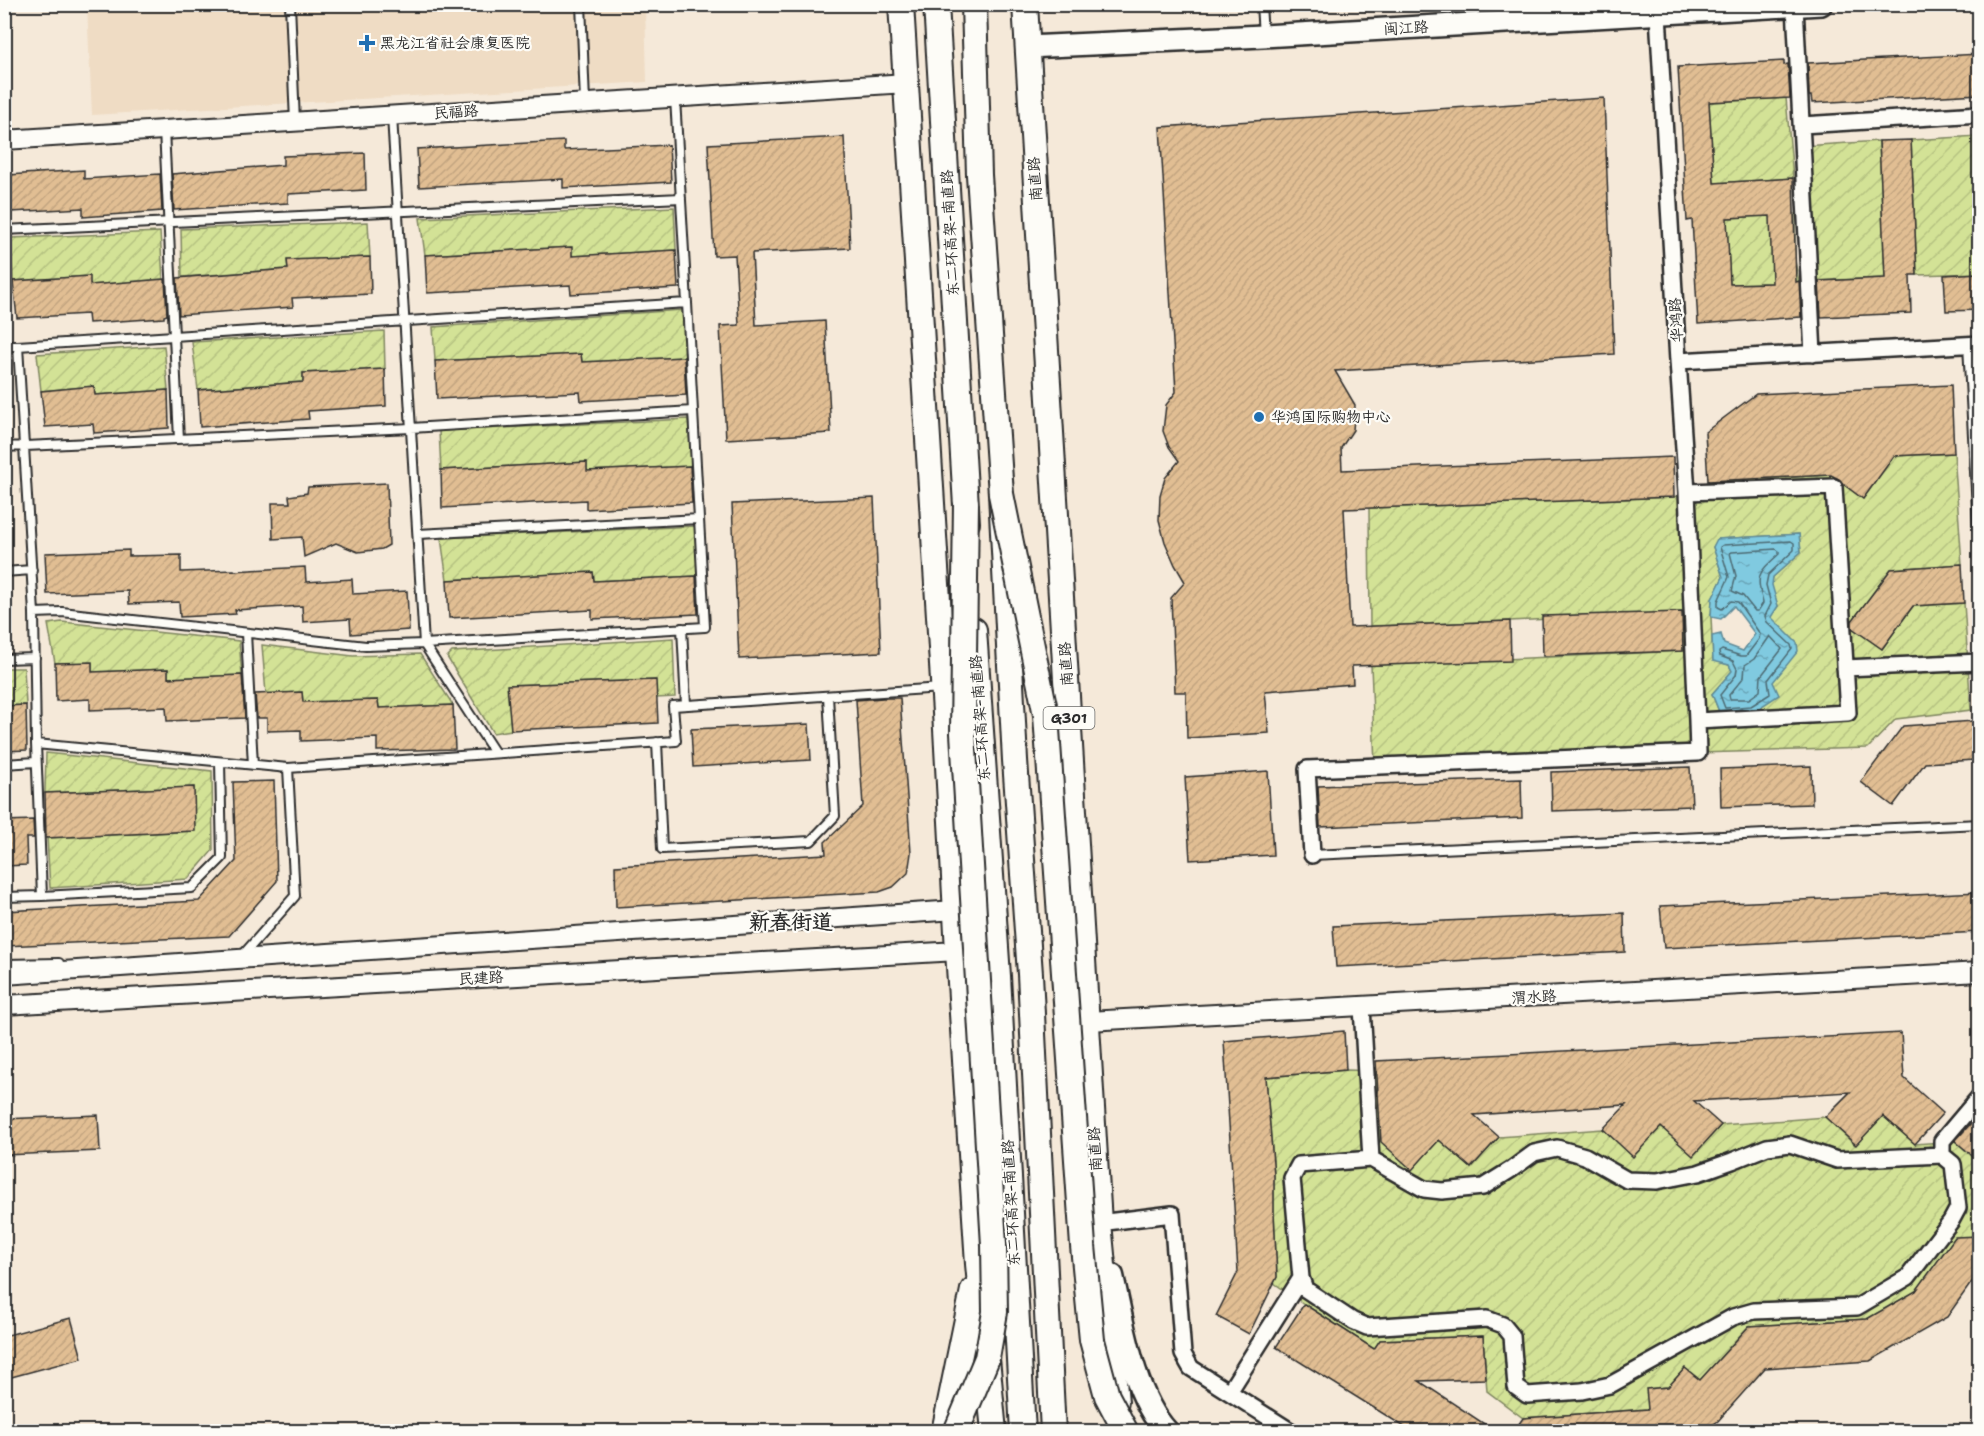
<svg xmlns="http://www.w3.org/2000/svg" width="1984" height="1436" font-family="'Shantell Sans','LXGW WenKai TC',sans-serif">
<style>
.built{fill:#efdcc4}
.garden{fill:url(#garden-furrows);stroke:#7f8660;stroke-width:1.5}
.water{fill:url(#water-ripples);stroke:#5e8a98;stroke-width:1.5}
.lines{fill:none;stroke-linecap:round;stroke-linejoin:round}
.shore{stroke:#4d6b73;stroke-width:1.5}
.building{fill:url(#building-hatch);stroke:#2b2b2b;stroke-width:1.5;fill-rule:evenodd}
.service-casing{stroke:#2b2b2b;stroke-width:12}
.minor-casing{stroke:#2b2b2b;stroke-width:20}
.tertiary-casing{stroke:#2b2b2b;stroke-width:22}
.secondary-casing{stroke:#2b2b2b;stroke-width:26}
.primary-casing{stroke:#2b2b2b;stroke-width:27}
.trunk-casing{stroke:#2b2b2b;stroke-width:28}
.service{stroke:#fdfcf7;stroke-width:8}
.minor{stroke:#fdfcf7;stroke-width:15}
.tertiary{stroke:#fdfcf7;stroke-width:18}
.secondary{stroke:#fdfcf7;stroke-width:21}
.primary{stroke:#fdfcf7;stroke-width:22}
.trunk{stroke:#fdfcf7;stroke-width:24}
.trunk-bridge-casing{stroke:#2b2b2b;stroke-width:28;stroke-linecap:butt}
.trunk-bridge{stroke:#fdfcf7;stroke-width:24}
.poi-dot{fill:#1f6fb2;stroke:#fdfcf7;stroke-width:2}
.labels{text-anchor:middle;dominant-baseline:central;stroke-width:4.5;stroke-linejoin:round;paint-order:stroke}
.shield{fill:#fdfcf7;stroke:#6a6a68;stroke-width:1.5}
.shield-label{font-size:14px;font-weight:bold;fill:#2b2b2b}
.street-label{font-size:15px;fill:#2b2b2b;stroke:#fdfcf7}
.poi-label{font-size:15px;fill:#2b2b2b;stroke:#fdfcf7;text-anchor:start}
.district-label{font-size:21px;font-weight:bold;fill:#2b2b2b;stroke:#fdfcf7}
</style>
<defs>
<pattern id="garden-furrows" width="10" height="10" patternUnits="userSpaceOnUse" patternTransform="scale(1.5)"><rect width="10" height="10" fill="#d3e296"/><path d="M-1 1l2-2M0 10L10 0M9 11l2-2" fill="none" stroke="#b5c281"/></pattern>
<pattern id="water-ripples" width="26" height="14" patternUnits="userSpaceOnUse" patternTransform="scale(1.5)"><rect width="26" height="14" fill="#80cae0"/><path d="M2 4q2-2 4 0t4 0M15 11q2-2 4 0t4 0" fill="none" stroke="#69a4b6"/></pattern>
<pattern id="building-hatch" width="6" height="6" patternUnits="userSpaceOnUse" patternTransform="scale(1.5)"><rect width="6" height="6" fill="#e1be93"/><path d="M-1 1l2-2M0 6l6-6M5 7l2-2" fill="none" stroke="#c1a37f"/></pattern>
</defs>
<rect width="100%" height="100%" fill="#f5e9d9"/>
<filter id="ink" filterUnits="userSpaceOnUse"><feTurbulence type="fractalNoise" baseFrequency=".0167" numOctaves="2"/><feDisplacementMap in="SourceGraphic" scale="12" xChannelSelector="R" yChannelSelector="G"/><feConvolveMatrix kernelMatrix="1 2 1 2 8 2 1 2 1" color-interpolation-filters="sRGB"/></filter>
<g filter="url(#ink)">
<!-- built -->
<path class="built" d="M87,5H645L647,82L92,115Z"/>
<!-- garden -->
<path class="garden" d="M1786,98L1793,178L1714,183L1709,102Z
M1979,136V273L1917,275L1911,140Z
M1879,141L1885,278L1810,281L1803,146Z
M674,207L676,250L572,256L571,247L425,255L420,218Z
M1795,214V261L1799,282L1730,284L1726,218Z
M368,222L370,257L287,261L288,269L182,277L181,229Z
M160,232L163,279L90,285L89,276L13,281L11,238Z
M682,310L686,357L582,362L581,354L435,361L433,327Z
M384,331L385,369L303,373V382L198,390L192,342Z
M164,346L168,390L95,395L94,386L41,391L37,354Z
M688,419L692,466L587,471V462L441,470L439,431Z
M1954,453L1962,564L1891,569L1849,625L1882,649L1913,606L1964,603L1971,710L1896,719L1868,748L1698,753L1697,721L1753,712L1797,643L1770,617L1778,606L1771,585L1773,577L1801,552L1799,534L1718,539L1713,547L1723,577L1712,600L1711,617L1713,660L1729,665L1732,671L1712,694L1720,714L1690,718L1692,753L1375,766L1371,665L1683,651L1681,612L1510,621L1370,626L1369,508L1674,497L1687,492L1708,491V481L1831,475L1863,499L1894,456Z
M695,526L698,576L594,581L593,572L447,580L441,538Z
M62,622L239,641L242,675L168,678V669L92,672V663H55L48,624Z
M673,638L675,697L656,698L655,680L508,685L511,730L493,733L447,657L452,652Z
M262,645L353,656L420,654L453,705L379,708L378,700L303,702L302,692L266,694Z
M4,668H24L26,705L5,706Z
M46,753L212,771L213,850L188,879L50,888L47,838L194,831V787L45,793Z
M1346,1070L1377,1071L1412,1169L1439,1140L1471,1168L1499,1137L1603,1129L1633,1156L1661,1127L1693,1155L1721,1125L1825,1117L1855,1145L1883,1116L1915,1144L1955,1141L1975,1159L1979,1236L1955,1238L1916,1291L1867,1319L1749,1326L1700,1380L1685,1368L1668,1387L1647,1389L1648,1409L1523,1418L1487,1391L1483,1336L1380,1340L1374,1349L1304,1304L1274,1283L1277,1277L1274,1212V1175L1266,1077Z"/>
<!-- water -->
<path class="water" d="M1799,534L1801,552L1773,577L1772,585L1778,606L1771,617L1797,643L1798,651L1773,682L1779,695L1753,712L1720,714L1712,694L1732,671L1729,665L1713,661L1712,636L1721,634L1724,644L1743,651L1755,634L1734,606L1721,619L1711,617L1712,599L1723,577L1713,547L1717,539Z"/>
<g class="lines">
<!-- shore -->
<path class="shore" d="M1791,541L1794,543V550L1768,575L1766,585L1771,604L1765,616L1767,622L1791,645L1792,649L1768,680L1770,694L1751,706L1725,708L1720,695L1736,675L1737,669L1733,661L1720,656L1719,652L1722,650L1741,656H1746L1759,639L1760,634L1738,602L1731,601L1722,609L1718,607V601L1729,577L1720,547L1723,545Z
M1776,549L1779,551V554C1757,574 1756,574 1763,603L1758,611H1755L1743,596L1732,591L1736,576L1730,553L1732,552Z
M1770,636L1782,649L1761,676L1760,691L1749,699H1730L1729,695L1744,677L1745,665L1754,659Z"/>
</g>
<!-- building -->
<path class="building" d="M1980,54V94L1812,103L1811,96H1809L1808,63Z
M1784,61V65L1788,64L1790,98L1709,102L1714,183L1793,178L1796,282L1799,281L1801,317L1698,324L1692,220L1687,221L1678,67ZM1770,216L1772,283L1730,284L1727,218Z
M1604,98L1614,354L1335,371L1355,405L1353,430L1341,448L1342,470L1673,457L1674,497L1344,509L1350,627L1510,621L1511,661L1352,666L1353,684L1265,691L1269,733L1187,738L1186,692H1175L1171,598L1185,582L1175,565L1165,542L1159,520L1160,495L1165,478L1179,461L1169,447L1163,431L1166,405L1176,392L1160,127Z
M844,137L850,248L752,253L756,325L825,321L831,433L726,439L720,326L739,325L735,255L714,256L708,144Z
M1911,140L1917,275H1910L1911,313L1821,317L1819,281L1885,278L1879,141Z
M564,141V150L669,145L671,182L563,188V179L419,187L417,149Z
M365,153L366,190L288,194V203L174,210L172,174L283,165V156Z
M84,170V179L160,174L162,211L83,217V208L11,212L8,175Z
M572,247V256L676,250L678,288L571,294L570,285L427,293L425,255Z
M370,257L371,294L292,298L293,307L179,315L177,278L288,269L287,260Z
M1980,273V310L1946,311L1944,275Z
M90,276V285L165,279L167,315L164,316V318L89,323L88,314L17,318L13,281Z
M581,354L582,362L684,357L686,395L581,401L580,392L437,399L435,361Z
M385,369L386,406L308,411L309,419L200,427L198,390L303,382V373Z
M1951,385L1954,453L1894,456L1863,499L1843,484L1839,479L1831,475L1708,481L1705,432L1756,394Z
M94,386L95,395L168,390L169,428L94,433L93,424L45,427L41,391Z
M587,462V471L690,466L692,503L586,509V500L442,508L441,470Z
M387,483L389,545L382,549L358,552L336,543L304,557L302,537L273,539L272,503H290L289,496L307,493L308,487Z
M874,498L881,652L739,659L732,504Z
M129,550V556L181,555V572L234,570V571L305,567L306,582L352,579L353,594L407,591L409,630L351,634L350,619L303,622L302,606L235,610L236,614L180,617L179,602L129,604L128,591L47,594L45,553Z
M1962,564L1964,603L1913,606L1882,649L1852,628V621L1891,569Z
M593,572L594,581L696,576L698,614L592,619V610L449,618L447,580Z
M1682,612L1683,651L1543,656L1542,616Z
M92,662V672L168,669V678L242,675L245,718L167,721L166,707L90,710V699L56,701L55,663Z
M656,680L658,723L511,730L507,685Z
M302,692L303,702L378,700L379,708L453,705L455,749L377,751V738L301,741V730L267,731V718H257L255,694Z
M883,698H900L911,853L908,873L893,887L879,892L616,907L615,866L826,854L825,842L863,806L856,700Z
M26,705L27,750L4,751V706Z
M1974,721L1975,760L1925,763L1893,806L1861,782L1903,726Z
M809,724L811,760L693,767L691,729Z
M1811,766L1812,804L1721,807L1720,769Z
M1690,767L1692,806L1552,811L1551,772Z
M1268,771L1273,855L1190,860L1185,777Z
M1521,779L1522,818L1320,827L1318,786Z
M274,781L277,881L229,936L4,946V911L199,901L236,861L233,782Z
M194,787L195,831L46,838L45,793Z
M33,820L34,838H26L27,865L4,866V821Z
M1980,892V932L1664,948L1660,906Z
M1624,913L1625,952L1336,967L1333,926Z
M1344,1031L1346,1070L1266,1077L1274,1175V1212L1277,1277L1249,1334L1216,1316L1238,1272L1224,1041Z
M1901,1033L1904,1078L1943,1113L1915,1144L1883,1116L1856,1145L1825,1117L1850,1092L1694,1101L1721,1125L1693,1156L1661,1127L1633,1157L1603,1129L1626,1105L1474,1115L1499,1137L1471,1168L1439,1140L1412,1170L1381,1142L1376,1061Z
M1980,1113V1162L1955,1141Z
M98,1115L100,1151L4,1155V1119Z
M1980,1236V1276H1976L1947,1317L1870,1361L1765,1368L1718,1421L1704,1431H1514L1523,1418L1648,1409L1646,1389L1668,1387L1685,1368L1700,1380L1749,1326L1867,1319L1916,1291L1955,1237Z
M1304,1304L1374,1349L1380,1340L1483,1336L1486,1379L1419,1381L1495,1431H1411L1276,1347Z
M71,1318L82,1358L4,1379V1336Z"/>
<g class="lines">
<!-- service casing -->
<g class="service-casing">
<path id="service" d="M290,4L295,122
M581,4L585,102
M1261,4L1263,36
M675,98L687,303
M164,130L179,439
M4,230L681,198
M1968,345L1980,563
M4,346H18
M4,447L411,428L693,411
M418,534L699,519
M4,572L32,570
M34,613L18,346L687,303L705,627L424,644C414,468 403,292 392,116
M682,628L686,705
M246,633L253,765
M4,659L35,658
M657,742L662,849L811,841L835,816L828,696
M495,753L424,644L366,646L62,612L34,613L36,744L288,768L676,741L673,706L942,688
M4,764L36,762
M1312,855L1980,824
M42,896L192,888L222,858L220,762
M4,897L42,896L36,744
M242,956L295,896L288,768
M4,964L59,963"/>
</g>
<!-- minor casing -->
<g class="minor-casing">
<path id="minor" d="M1795,6L1813,354
M1658,14L1678,361L1980,344
M1802,125L1980,114
M1678,361L1687,492L1697,721L1848,713L1834,487L1687,492
M1845,668L1980,662
M1312,855L1307,769L1698,753L1697,721
M1362,1007L1371,1159
M1790,1144L1837,1160L1942,1155L1953,1164L1958,1208L1951,1221L1908,1277L1857,1307L1754,1311L1733,1317L1610,1385L1582,1391L1527,1395L1516,1387L1512,1336L1503,1325L1487,1319L1367,1327L1353,1321L1305,1289L1301,1278L1292,1178L1299,1165L1371,1159L1424,1189L1442,1191L1483,1187L1512,1169L1534,1153L1557,1148L1585,1156L1627,1180L1657,1181L1698,1173L1732,1161L1767,1147Z
M1942,1155V1141L1980,1096
M1099,1223L1172,1214L1183,1354L1191,1368L1292,1432
M1229,1392L1301,1278"/>
</g>
<!-- tertiary casing -->
<g class="tertiary-casing">
<path id="tertiary" d="M4,140L907,83
M4,975L956,910
M4,1005L958,951
M1088,1021L1980,972"/>
</g>
<!-- secondary casing -->
<g class="secondary-casing">
<path id="secondary" d="M1027,47L1263,36L1821,4"/>
</g>
<!-- primary casing -->
<g class="primary-casing">
<path id="primary" d="M1112,1276C1123,1325 1133,1395 1167,1432"/>
</g>
<!-- trunk casing -->
<g class="trunk-casing">
<path id="trunk" d="M901,4L946,729L958,951L978,1264L994,1432
M936,4L967,523
M974,4L979,175L1001,494L1015,760L1030,974L1053,1432
M1025,4L1099,1223L1116,1402
M974,630L998,976L1023,1432
M944,1432L973,1290"/>
</g>
<!-- service -->
<use href="#service" class="service"/>
<!-- minor -->
<use href="#minor" class="minor"/>
<!-- tertiary -->
<use href="#tertiary" class="tertiary"/>
<!-- secondary -->
<use href="#secondary" class="secondary"/>
<!-- primary -->
<use href="#primary" class="primary"/>
<!-- trunk -->
<use href="#trunk" class="trunk"/>
<!-- trunk-bridge casing -->
<g class="trunk-bridge-casing">
<path id="trunk-bridge" d="M1001,494L1046,715L1083,1246L1092,1340L1107,1396L1126,1432
M956,1432L987,1358L995,1312L994,1245L963,733L966,503"/>
</g>
<!-- trunk-bridge -->
<use href="#trunk-bridge" class="trunk-bridge"/>
</g>
</g>
<!-- markers -->
<g class="poi-dot">
<path d="M364 34h6v6h6v6h-6v6h-6v-6h-6v-6h6z"/>
<circle cx="1259" cy="417" r="6"/>
</g>
<g class="labels">
<!-- shield labels -->
<rect class="shield" x="1043.5" y="707" width="51" height="22" rx="4.5"/>
<g class="shield-label">
<text x="1069" y="718">G301</text>
</g>
<!-- street labels -->
<g class="street-label">
<text transform="translate(1406 28) rotate(-3)">闽江路</text>
<text transform="translate(456 112) rotate(-4)">民福路</text>
<text transform="translate(1035 179) rotate(-94)">南直路</text>
<text transform="translate(950 233) rotate(-93)">东二环高架-南直路</text>
<text transform="translate(1676 320) rotate(-93)">华鸿路</text>
<text transform="translate(1066 664) rotate(-94)">南直路</text>
<text transform="translate(980 718) rotate(-94)">东二环高架-南直路</text>
<text transform="translate(481 978) rotate(-3)">民建路</text>
<text transform="translate(1534 997) rotate(-3)">渭水路</text>
<text transform="translate(1095 1149) rotate(-93)">南直路</text>
<text transform="translate(1011 1203) rotate(-93)">东二环高架-南直路</text>
</g>
<!-- poi labels -->
<g class="poi-label">
<text x="380" y="43">黑龙江省社会康复医院</text>
<text x="1271" y="417">华鸿国际购物中心</text>
</g>
<!-- district labels -->
<g class="district-label">
<text x="791" y="922">新春街道</text>
</g>
</g>
<!-- margin -->
<rect width="1984" height="1436" fill="none" stroke="#fdfcf7" stroke-width="24"/>
<rect x="12" y="12" width="1960" height="1412" fill="none" stroke="#2b2b2b" stroke-width="2" filter="url(#ink)"/>
</svg>
